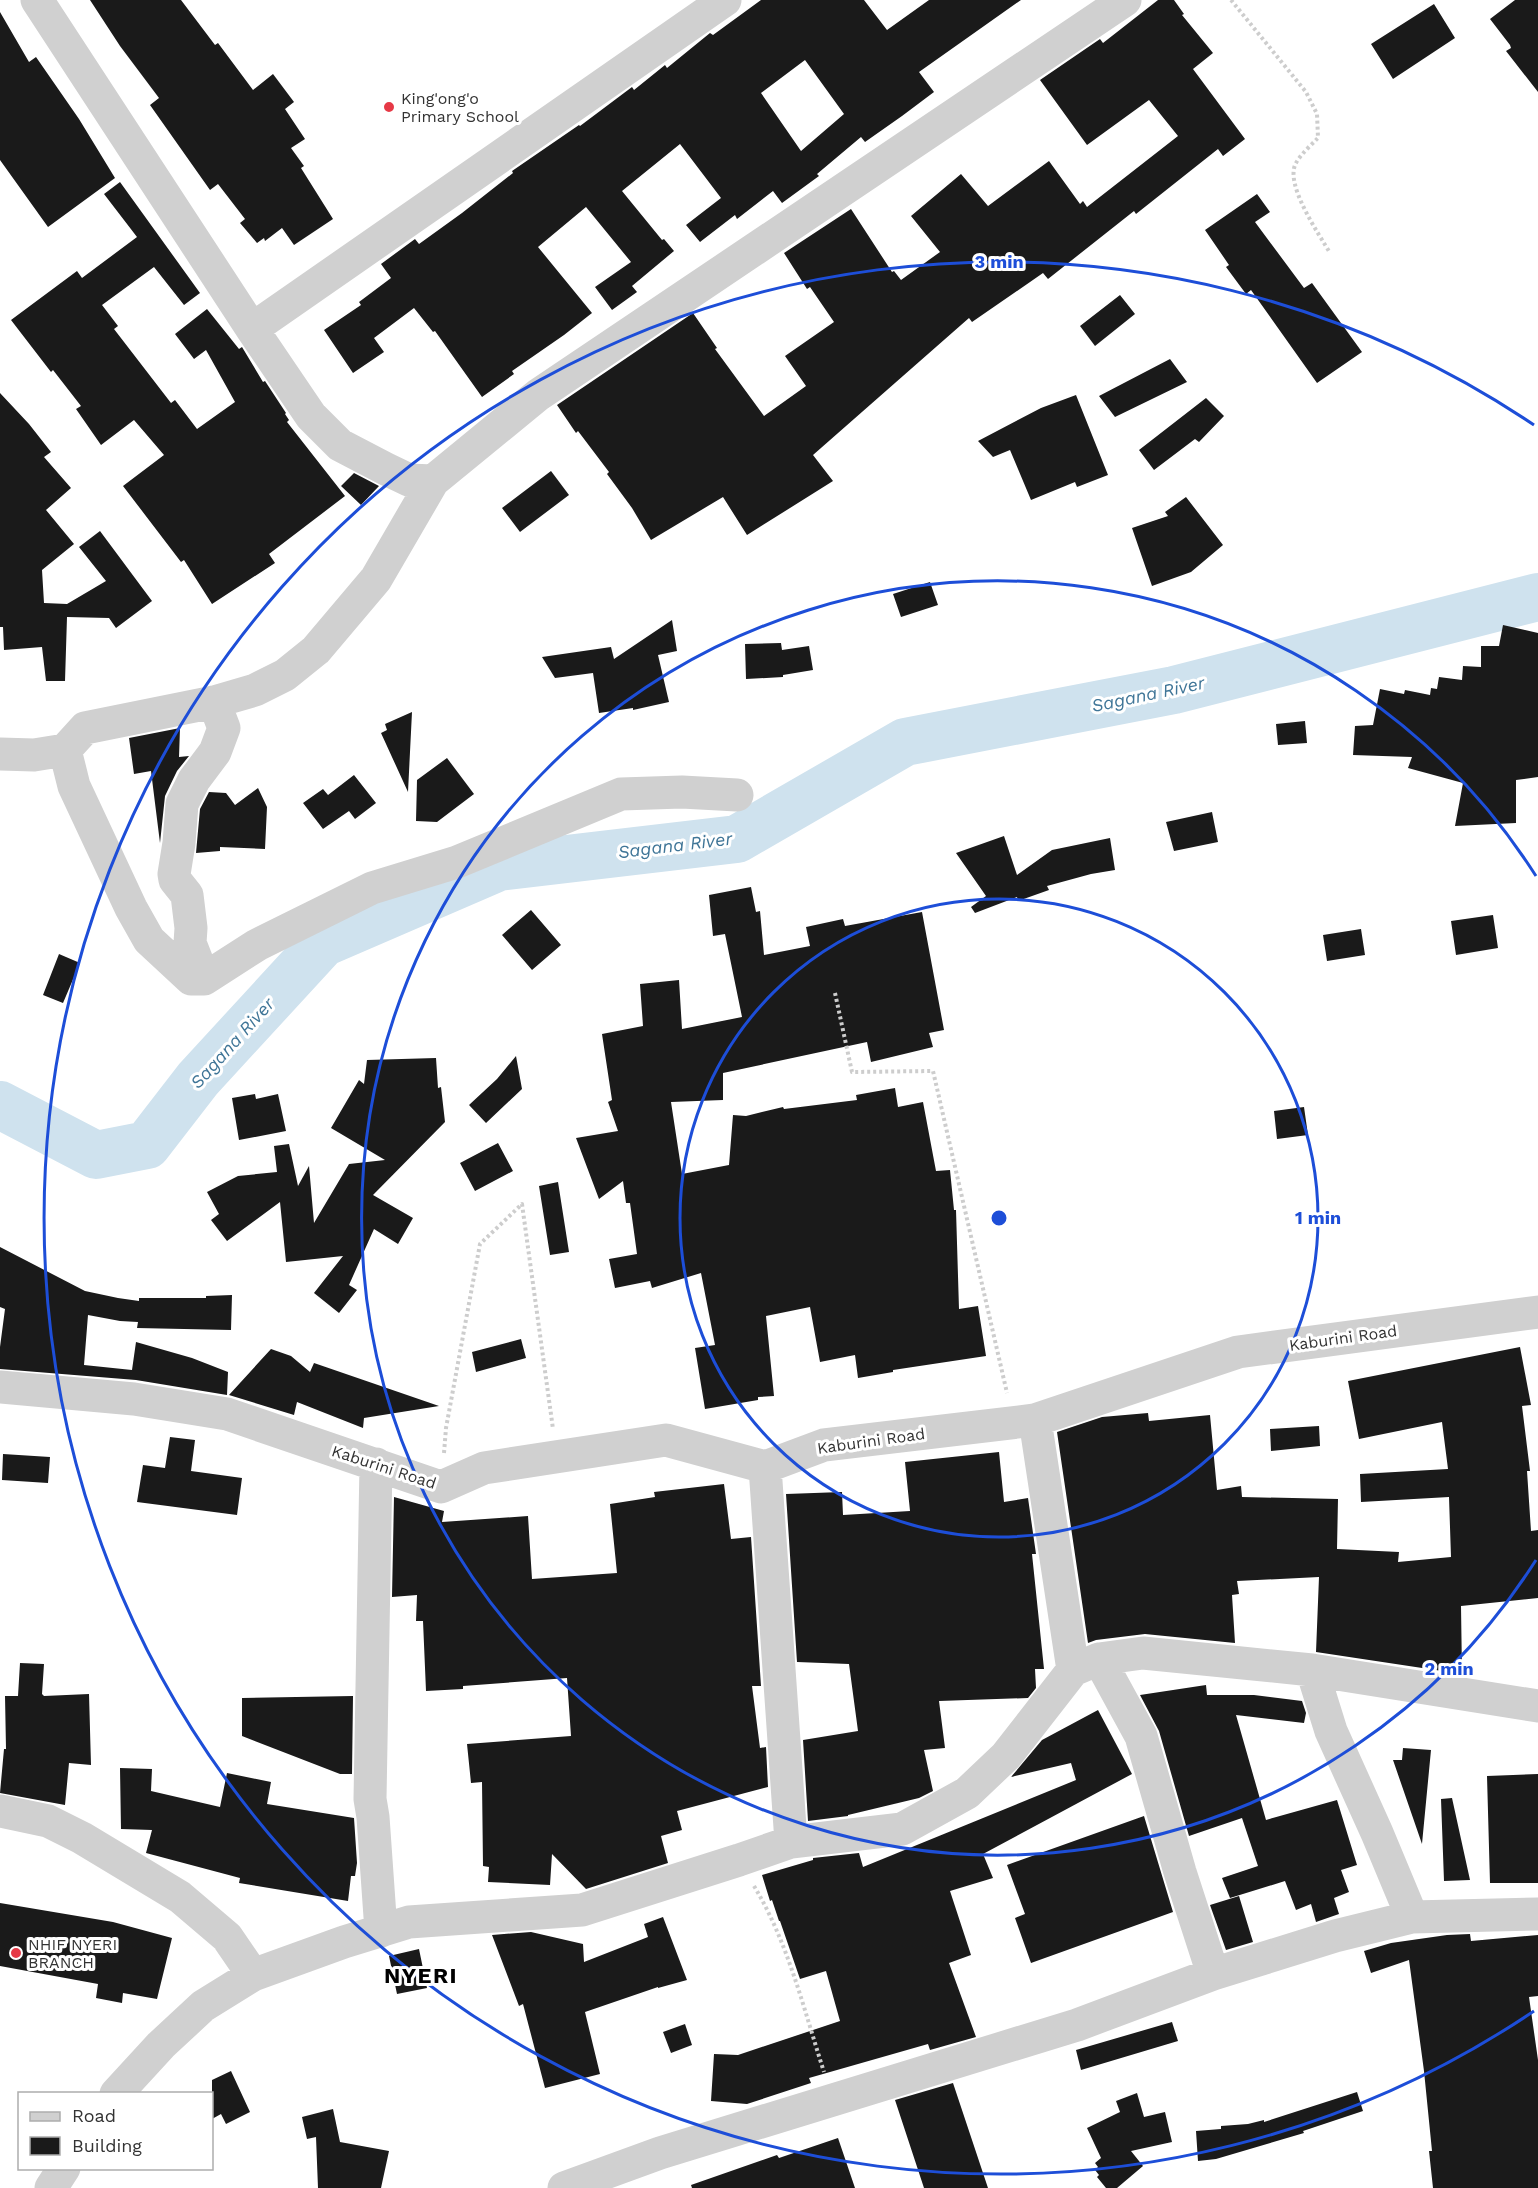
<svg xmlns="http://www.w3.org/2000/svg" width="1538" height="2188" font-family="'Work Sans',sans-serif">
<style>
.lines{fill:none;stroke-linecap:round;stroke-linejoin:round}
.river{stroke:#cfe2ee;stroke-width:48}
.building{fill:#1a1a1a;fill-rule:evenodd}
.path{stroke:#cdcdcd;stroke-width:4;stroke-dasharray:3 3;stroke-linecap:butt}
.minor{stroke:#d0d0d0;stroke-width:33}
.ring{fill:none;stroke:#1d4ed8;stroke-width:3}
.poi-dot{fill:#e63946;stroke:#fff;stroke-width:2}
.labels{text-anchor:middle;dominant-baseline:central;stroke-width:6;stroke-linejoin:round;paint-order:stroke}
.poi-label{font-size:16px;fill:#333;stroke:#fff;text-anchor:start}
.street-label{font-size:16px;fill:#333;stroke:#fff}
.water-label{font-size:18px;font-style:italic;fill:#3f7597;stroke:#fff}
.district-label{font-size:22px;font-weight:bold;letter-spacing:1.5px;fill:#000;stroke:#fff}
.centre{fill:#1d4ed8;stroke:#fff;stroke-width:3}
.ring-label{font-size:18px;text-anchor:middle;font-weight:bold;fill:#1d4ed8;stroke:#fff;stroke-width:6;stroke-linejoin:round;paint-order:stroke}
</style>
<rect width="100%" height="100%" fill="#fff"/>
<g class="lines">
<!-- river -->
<path class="river" d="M0,1105L96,1155L147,1145L198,1079L323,943L499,867L737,839L905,742L1174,690L1538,597"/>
</g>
<!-- building -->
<path class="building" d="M90,0H181L215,45L218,43L253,90L273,74L294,102L285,109L305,139L291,148L304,166L301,168L333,219L294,245L282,228L265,241L264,238L257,243L240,223L245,219L218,184L210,190L150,105L159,98L120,46Z
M761,0H864L887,30L929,0H1021L919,72L934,92L902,116L865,142L861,137L817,174L819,176L782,203L773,191L737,219L735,215L700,242L686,225L721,198L680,144L622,191L662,240L664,239L674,251L632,286L637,292L612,310L595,287L631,262L586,207L538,247L592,313L564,335L512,371L514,374L482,397L435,331L433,332L414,308L374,338L384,352L353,373L324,330L361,305L359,302L391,278L381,264L415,239L419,244L462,213L513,173L512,171L579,125L580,126L632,87L634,90L665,65L667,68L710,33L713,35ZM805,60L844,114L801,151L761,93Z
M1158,0H1174L1184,14L1182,15L1213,53L1193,69L1245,139L1223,156L1218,149L1136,214L1134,211L1048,279L1043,273L972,322L969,318L813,455L833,481L747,535L723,497L651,540L632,508L607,474L609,472L578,431L576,433L557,405L693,313L717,348L715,349L764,416L806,386L785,356L834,322L810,287L807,289L784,253L851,209L892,272L894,271L901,280L940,252L911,216L961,174L988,206L1049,161L1080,204L1083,201L1087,207L1178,136L1149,100L1087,145L1040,80L1100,39L1103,43Z
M1515,0H1538V92L1506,51L1511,48L1510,45L1490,19Z
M1434,4L1455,38L1393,79L1371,44Z
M0,12L29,62L36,57L79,119L115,178L48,227L0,160Z
M120,182L200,293L184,305L154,267L102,305L118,326L114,329L171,403L175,400L197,429L235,402L206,350L194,359L175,334L207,309L239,349L242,347L263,382L265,381L286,413L285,414L289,420L287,422L345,496L269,554L275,563L212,604L184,560L181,562L123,486L164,455L134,420L101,445L76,409L81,406L53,370L51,372L11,320L77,271L82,278L137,237L104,194Z
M1257,194L1270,212L1255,222L1304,288L1312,283L1362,352L1317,383L1251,290L1246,294L1226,267L1229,265L1205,230Z
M1120,295L1135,314L1095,346L1080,326Z
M1170,359L1187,382L1115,417L1099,396Z
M0,393L29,424L51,452L44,457L71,488L46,510L74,544L42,570L44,603L67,604L106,581L79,547L100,531L152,601L116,628L109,618L67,617L65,681H46L42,647L4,650L3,627H0Z
M1076,395L1108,475L1077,487L1075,482L1031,500L1010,450L993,457L978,441L1041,408Z
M1206,398L1224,416L1199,442L1195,439L1154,470L1139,450Z
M551,471L569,495L520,532L502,508Z
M354,473L379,486L361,505L341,486Z
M1186,497L1223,545L1191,572L1152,586L1132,528L1168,516L1165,512Z
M930,582L938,605L901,617L893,594Z
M672,620L677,651L658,655L669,702L633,710V708L599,713L593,673L555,678L542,657L611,647L614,659Z
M1503,625L1538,633V777L1516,780V823L1455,826L1463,783L1408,768L1412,757L1353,755L1355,726L1373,725L1380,689L1404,694L1405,690L1430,695L1431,688L1437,689L1439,677L1462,680L1463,666L1481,667V646H1499Z
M781,643L782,650L809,646L813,670L783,675V677L746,679L745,644Z
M412,712L408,792L381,733L387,730L385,724Z
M1305,721L1307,743L1278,745L1276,724Z
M180,728L179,757L189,756L177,771L165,796L160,843L151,771L134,774L129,738Z
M447,758L474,794L437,822L416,821L417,780Z
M354,775L376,803L355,819L349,811L323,829L303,803L323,789L328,795Z
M258,788L267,807L265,849L220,847V851L196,853L200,809L209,792L226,793L235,805Z
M1212,812L1218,842L1174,851L1166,822Z
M1004,836L1017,875L1052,850L1110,838L1115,870L1091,874L1047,886L1049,890L1018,901L1017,897L975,913L971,907L986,896L956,853Z
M751,887L756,912L760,911L764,955L810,946L806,927L843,919L845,926L922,912L944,1030L929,1033L933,1047L871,1062L867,1042L723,1073V1100L671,1102L682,1174L729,1165L733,1115L746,1116L783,1107L784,1109L857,1100L856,1095L895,1088L898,1107L923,1102L936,1171L950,1170L954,1210H956L959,1309L978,1306L986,1356L893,1370V1372L858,1378L855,1355L820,1362L810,1307L766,1316L774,1396L758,1397V1400L705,1409L695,1348L715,1345L701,1273L652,1288L650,1281L615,1288L609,1259L637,1254L630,1203H626L623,1181L599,1199L576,1138L618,1131L608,1102L612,1100L602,1034L643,1026L640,984L679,980L682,1029L742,1017L725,934L713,936L709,895Z
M531,910L561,945L532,970L502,935Z
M1493,915L1498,948L1456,955L1451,921Z
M1361,929L1365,955L1327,961L1323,935Z
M59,954L80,963L63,1003L43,995Z
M516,1056L522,1089L486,1123L469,1105L497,1079Z
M436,1058L438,1088L441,1087L445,1122L373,1195L413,1218L398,1244L374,1229L349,1285L357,1290L339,1313L314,1293L343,1256L286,1262L280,1202L227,1241L211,1220L219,1214L207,1192L238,1176L277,1172L274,1146L289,1144L298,1186L309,1166L314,1223L349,1164L385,1160L331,1128L359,1080L364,1084L367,1060Z
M255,1094L256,1099L278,1094L286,1131L239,1140L232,1098Z
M1304,1107L1308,1135L1277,1139L1274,1111Z
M498,1143L513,1171L475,1191L460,1163Z
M558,1182L569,1252L550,1255L539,1186Z
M0,1247L85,1291L118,1298L139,1301V1298H206V1296L232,1295L231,1330L137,1328L138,1322L120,1321L88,1315L84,1365L132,1370L136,1342L192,1358L228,1372L227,1395L136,1380L0,1369V1347L5,1309L0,1307Z
M521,1339L526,1358L476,1372L472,1352Z
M1520,1347L1531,1405L1522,1406L1530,1471H1527L1531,1531L1538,1530V1598L1461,1606L1462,1674L1316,1652L1319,1577L1237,1581L1239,1594L1232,1595L1235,1643L1145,1634L1096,1640L1088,1643L1057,1432L1102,1417L1148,1413L1149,1421L1210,1415L1217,1490L1241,1486L1242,1497L1338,1499L1337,1549L1399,1552L1398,1562L1451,1557L1449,1497L1361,1502L1360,1474L1448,1469L1442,1422L1359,1439L1348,1381Z
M271,1349L291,1356L310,1372L314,1363L439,1406L364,1418L363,1428L297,1402L294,1415L229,1395Z
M1319,1426L1320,1446L1271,1451L1270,1429Z
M170,1437L195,1440L191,1471L242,1478L237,1515L137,1502L143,1465L165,1468Z
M999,1452L1004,1502L1028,1498L1036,1554H1032L1044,1669H1035L1036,1688L1028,1698L939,1701L945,1748L924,1750L933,1791L919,1798L848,1815V1816L808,1821L803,1740L858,1731L849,1664L797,1662L786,1494L842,1492L843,1515L910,1511L905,1462Z
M3,1454L50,1457L48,1483L2,1480Z
M724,1484L731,1539L751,1537L761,1686H752L760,1748L766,1747L768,1787L677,1811L682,1830L661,1836L668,1863L586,1889L552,1854L550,1885L488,1882L489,1867L483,1866L482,1782L471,1783L467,1744L571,1736L567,1678L463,1686V1689L426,1691L423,1621H416L417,1595L392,1597L394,1497L444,1511L442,1522L528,1516L532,1579L617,1573L610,1504L655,1497L654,1492Z
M20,1663L44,1664L42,1694L44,1696L89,1694L91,1765L69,1763L65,1805L0,1793L4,1749H6L5,1696H18Z
M1206,1685L1207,1695H1254L1302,1701L1306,1713L1304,1723L1236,1715L1266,1820L1337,1800L1357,1865L1341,1870L1349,1892L1334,1898L1339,1914L1316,1922L1311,1904L1296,1910L1285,1881L1230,1898L1222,1878L1258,1866L1242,1818L1189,1836L1159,1731L1140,1695Z
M353,1696L352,1774H340L242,1736V1698Z
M1098,1710L1132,1774L983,1854L993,1878L950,1891L971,1955L949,1963L976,2037L930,2050L928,2044L809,2078L811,2083L747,2104L711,2101L714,2054L738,2055L840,2021L826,1971L800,1979L780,1921H779L772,1900L770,1901L762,1875L813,1860V1858L859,1853L863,1867L1076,1780L1071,1763L1011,1777L1042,1740Z
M1403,1748L1431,1750L1422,1844L1393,1760H1402Z
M120,1768L152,1769L151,1791L220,1807L227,1773L271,1782L267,1804L354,1818L357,1863L355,1876H351L348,1901L239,1883L240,1878L146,1853L152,1830L121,1829Z
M1538,1774V1883H1490L1487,1776Z
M1452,1798L1470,1880L1444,1881L1441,1799Z
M1144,1816L1173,1912L1031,1963L1015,1918L1025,1914L1007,1865Z
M1239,1896L1253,1942L1226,1950L1210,1905Z
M0,1903L113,1922L172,1938L157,1999L123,1993L122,2003L96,1998L98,1984L0,1966Z
M663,1917L687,1980L658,1988V1987L585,2012L600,2074L545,2088L523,2004L519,2006L492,1935L531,1932L583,1944L584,1962L648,1937L644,1924Z
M1470,1934L1471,1941L1538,1935V1996L1529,1997L1538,2060V2188H1433L1429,2151H1432L1424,2071L1409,1960L1371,1973L1364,1951L1391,1943L1447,1935Z
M419,1949L427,1988L397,1994L389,1956Z
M1172,2022L1178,2041L1081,2070L1076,2050Z
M685,2024L692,2045L671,2053L663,2032Z
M231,2071L250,2112L226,2124L221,2114L212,2119V2080Z
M953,2083L988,2188H924L895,2100Z
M1357,2092L1363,2111L1303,2131L1304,2133L1216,2159L1198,2161L1196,2131L1221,2129V2126L1248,2124L1264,2120V2122Z
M1137,2093L1144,2117L1165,2112L1172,2142L1131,2151L1143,2166L1117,2188H1106L1097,2177L1099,2175L1095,2170L1098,2167L1095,2163L1101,2158L1087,2128L1120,2112L1116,2101Z
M333,2109L340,2142L389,2151L381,2188H318L316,2137L307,2139L302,2117Z
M838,2138L855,2188H692L691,2185L777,2155L779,2158Z"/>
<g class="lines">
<!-- path -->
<path class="path" d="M1231,0L1306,92L1317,114L1318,138C1311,145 1301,154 1296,163C1284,184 1319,234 1330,253
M835,993L852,1072L933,1071L1007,1393
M444,1453L446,1428L480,1244L522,1204L553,1429
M754,1886C788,1942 804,2010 824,2072"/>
<!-- minor -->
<path class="minor" d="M37,0L252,329L311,416L340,445L386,469L409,480L433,481L538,395L1125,0
M252,329L725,0
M65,750L74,786L131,908L149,940L191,979H204L257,945L372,888L457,862L621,794L682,792L737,795
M0,754L34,755L65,750L85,728L214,702L255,690L285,675L316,650L376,579L433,481
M204,979L190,943L191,928L187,895L175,880L174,874L179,843L182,804L194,780L215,752L224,728L214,702
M0,1387L134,1399L227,1414L441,1487L484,1468L666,1440L765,1467L824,1445L1035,1420L1238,1352L1538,1312
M1035,1420L1073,1670
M376,1464L370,1799L373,1817L381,1931
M765,1467L791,1842
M1099,1659L1141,1736L1180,1872L1213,1974
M1312,1670L1331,1731L1377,1833L1412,1917
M0,1811L48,1821L82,1838L180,1897L227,1937L253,1975
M116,2094L161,2045L203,2006L253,1975L344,1942L409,1922L582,1910L739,1860L791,1842L902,1829L967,1793L1006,1756L1073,1670L1099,1659L1143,1653L1312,1670L1538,1706
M51,2188L64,2168
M564,2188L660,2153L1077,2025L1213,1974L1335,1936L1412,1917L1538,1914"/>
</g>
<!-- distance rings -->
<g class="ring">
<circle cx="999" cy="1218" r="319"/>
<path d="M1536 1560A637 637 0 1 1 1536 876"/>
<path d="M1534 2011A956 956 0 1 1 1534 425"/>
</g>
<!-- markers -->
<g class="poi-dot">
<circle cx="389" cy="107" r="6"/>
<circle cx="16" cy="1953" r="6"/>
</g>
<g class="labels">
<!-- poi labels -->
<g class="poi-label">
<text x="401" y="98">King'ong'o<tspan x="401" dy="18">Primary School</tspan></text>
<text x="28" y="1944">NHIF NYERI<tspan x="28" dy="18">BRANCH</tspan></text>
</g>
<!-- street labels -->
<g class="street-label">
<text transform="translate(1343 1338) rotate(-8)">Kaburini Road</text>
<text transform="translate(871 1441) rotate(-8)">Kaburini Road</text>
<text transform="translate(384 1467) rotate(18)">Kaburini Road</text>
</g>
<!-- water labels -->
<g class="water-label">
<text transform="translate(1148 694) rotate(-12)">Sagana River</text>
<text transform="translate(675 845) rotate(-7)">Sagana River</text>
<text transform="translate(232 1043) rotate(-48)">Sagana River</text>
</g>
<!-- district labels -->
<g class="district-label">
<text x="421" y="1975">NYERI</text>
</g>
</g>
<circle cx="999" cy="1218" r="9" class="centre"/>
<g class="ring-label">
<text x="999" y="268">3 min</text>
<text x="1318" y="1224">1 min</text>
<text x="1449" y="1675">2 min</text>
</g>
<!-- legend -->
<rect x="18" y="2092" width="195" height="78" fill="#ffffff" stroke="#adadad" stroke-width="1.5"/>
<rect x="30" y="2112" width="30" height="9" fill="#d0d0d0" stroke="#adadad" stroke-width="1.5"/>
<text x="72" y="2122" font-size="18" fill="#333333">Road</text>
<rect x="30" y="2137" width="30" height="18" fill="#1a1a1a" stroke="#adadad" stroke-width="1.5"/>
<text x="72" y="2152" font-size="18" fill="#333333">Building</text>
</svg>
